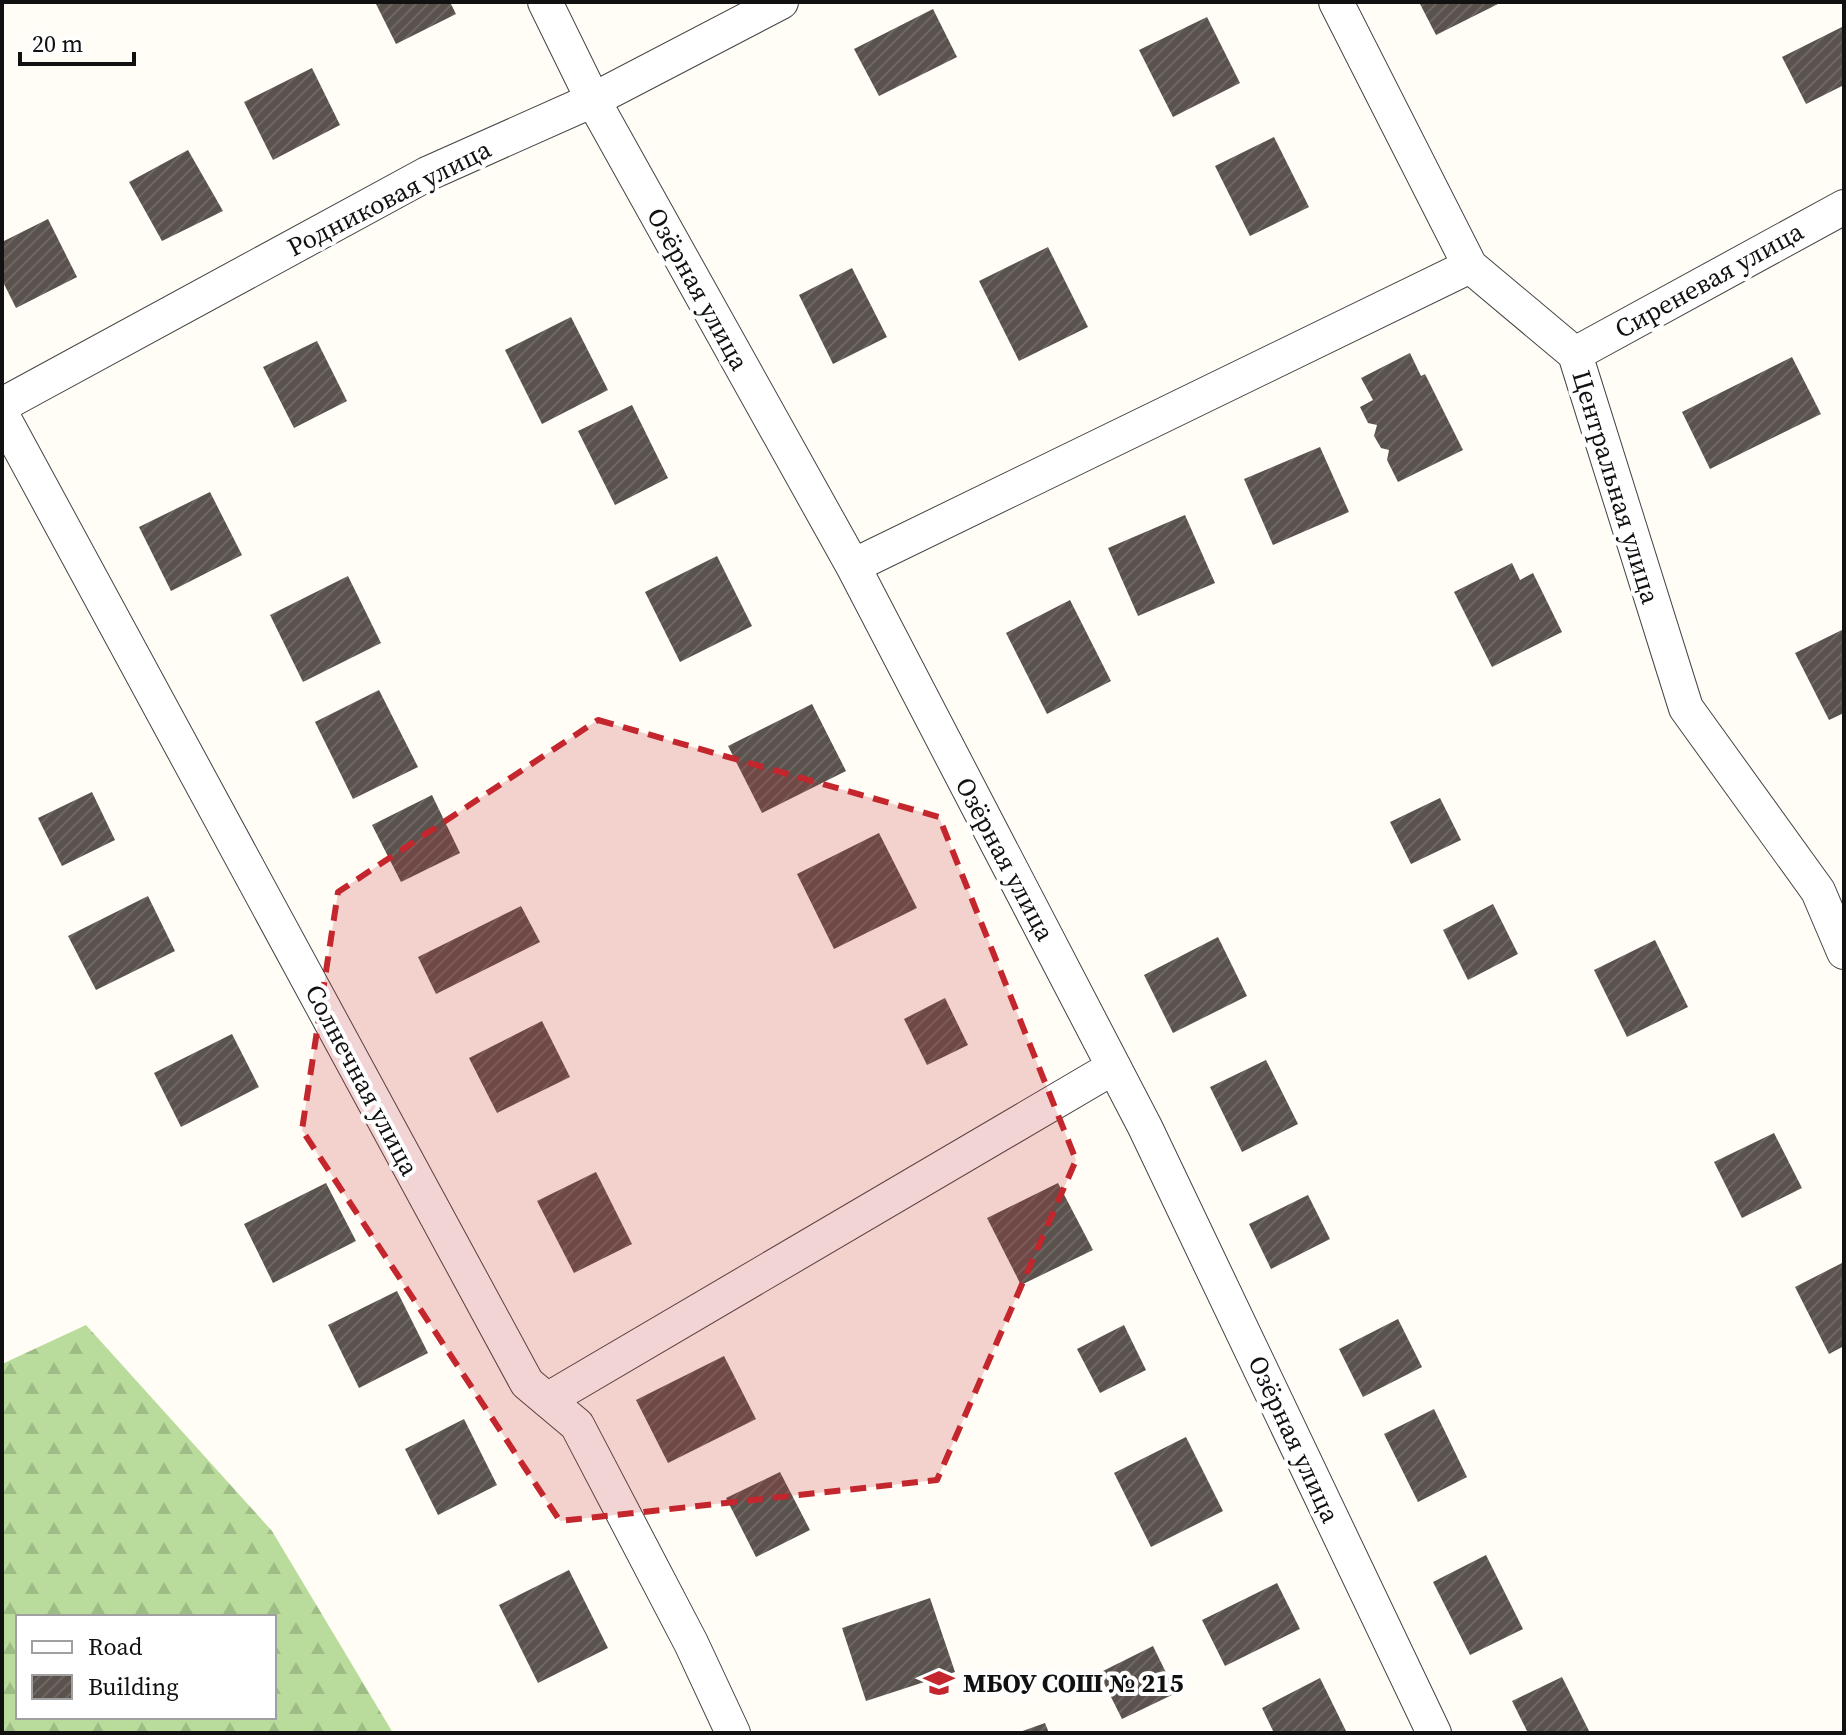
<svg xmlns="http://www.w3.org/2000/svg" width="1846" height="1735" font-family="'Source Serif 4',serif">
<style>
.forest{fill:url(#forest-firs);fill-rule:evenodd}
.building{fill:url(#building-hatch)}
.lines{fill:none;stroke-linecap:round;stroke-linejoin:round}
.street-casing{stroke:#444;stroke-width:36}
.street{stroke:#fff;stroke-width:34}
.marked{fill:#c4262e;fill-opacity:0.2;stroke:#c4262e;stroke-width:6;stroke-dasharray:16 10;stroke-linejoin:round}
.labels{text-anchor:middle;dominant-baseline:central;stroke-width:8;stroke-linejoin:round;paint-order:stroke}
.street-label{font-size:26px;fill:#111;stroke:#fff}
.poi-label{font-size:26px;font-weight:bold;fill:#111;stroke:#fff;text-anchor:start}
</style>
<defs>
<pattern id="forest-firs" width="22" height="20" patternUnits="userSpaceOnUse" patternTransform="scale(2)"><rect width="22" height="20" fill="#b9dc9c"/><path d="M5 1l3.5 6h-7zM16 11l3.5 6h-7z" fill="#9ebc85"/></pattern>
<pattern id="building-hatch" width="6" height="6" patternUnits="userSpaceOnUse" patternTransform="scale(2)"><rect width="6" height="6" fill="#5a524d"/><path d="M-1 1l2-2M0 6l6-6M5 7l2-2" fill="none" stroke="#6d6662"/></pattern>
</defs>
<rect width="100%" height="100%" fill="#fffdf5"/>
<!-- forest -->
<path class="forest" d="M86,1325L272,1531L393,1733H2V1364ZM18,1617H274V1717H18Z"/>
<!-- building -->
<path class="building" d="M375,2H450L456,14L396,44Z
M1419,2H1502L1436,35Z
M933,9L957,57L879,96L854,49Z
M1207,17L1240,83L1173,117L1139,50Z
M1842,27L1844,30V85L1806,104L1782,57Z
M312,68L340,125L273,160L244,102Z
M1274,137L1309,207L1250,236L1215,166Z
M188,150L223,211L162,241L129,182Z
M48,219L77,277L16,308L2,280V242Z
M1048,247L1088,327L1019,361L979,281Z
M852,268L887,337L833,364L799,295Z
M571,317L608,390L542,424L505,350Z
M317,341L347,401L294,428L263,367Z
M1410,353L1421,376L1425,374L1463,450L1398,482L1387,460L1389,450L1381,448L1374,436L1377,425L1368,423L1360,407L1373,400L1361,378Z
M1792,357L1821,414L1710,469L1682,412Z
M632,405L668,478L615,505L578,431Z
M1320,447L1349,512L1273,545L1244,479Z
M210,492L242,555L171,591L139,527Z
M1185,515L1215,583L1138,616L1108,548Z
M717,556L752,626L680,662L645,592Z
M1512,563L1520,580L1533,573L1562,632L1492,667L1454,592Z
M348,576L381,643L303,682L270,615Z
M1070,600L1111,681L1047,714L1006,633Z
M1844,629V713L1829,720L1795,653Z
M379,690L418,767L353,799L315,722Z
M812,704L846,771L762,813L728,746Z
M92,792L115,840L62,866L38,818Z
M432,795L460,853L401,882L372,825Z
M1440,798L1461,840L1411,864L1390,822Z
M879,833L917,908L834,949L797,874Z
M148,896L175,951L96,990L68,936Z
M1493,904L1518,954L1468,980L1443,930Z
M521,906L540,942L436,994L418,957Z
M1218,937L1247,996L1173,1033L1144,975Z
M1655,940L1688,1007L1627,1037L1594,970Z
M945,998L968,1045L927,1065L904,1019Z
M542,1021L570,1077L497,1113L469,1058Z
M232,1034L259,1087L181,1127L154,1073Z
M1266,1060L1298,1124L1242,1152L1210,1087Z
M1774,1133L1802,1188L1742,1218L1714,1162Z
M596,1172L632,1244L574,1273L537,1201Z
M326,1183L356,1241L273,1283L244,1224Z
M1058,1183L1093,1250L1021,1285L987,1218Z
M1308,1195L1330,1239L1271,1269L1249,1224Z
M1844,1262V1346L1829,1354L1795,1287Z
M397,1291L428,1353L359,1388L328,1325Z
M1398,1319L1422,1367L1363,1397L1339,1349Z
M1124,1325L1146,1370L1100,1393L1077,1349Z
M724,1356L756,1419L668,1463L636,1400Z
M1434,1409L1467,1477L1418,1502L1384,1434Z
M464,1419L497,1485L438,1515L405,1449Z
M1186,1437L1223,1511L1151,1547L1114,1473Z
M780,1472L810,1530L756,1557L726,1498Z
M1486,1555L1523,1629L1470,1655L1433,1582Z
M569,1570L608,1648L538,1683L499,1605Z
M1277,1583L1300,1629L1225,1666L1202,1620Z
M930,1598L955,1672L866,1701L842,1628Z
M1153,1646L1176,1693L1122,1719L1099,1673Z
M1562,1677L1590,1733H1528L1512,1701Z
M1320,1678L1347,1733H1274L1262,1708Z
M1045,1723L1049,1733H1017Z"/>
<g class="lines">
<!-- street casing -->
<g class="street-casing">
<path id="street" d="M545,2L593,100L853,566L1145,1127L1434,1733
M1336,2L1470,266L1575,354L1686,708L1818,891L1844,952
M1575,354L1844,207
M2,405L427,174L593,100L781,2
M2,415L527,1383L577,1425L691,1643L733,1733
M853,566L1470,266
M547,1400L1114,1067"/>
</g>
<!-- street -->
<use href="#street" class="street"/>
</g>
<!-- marked area -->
<path class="marked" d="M598,720L939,817L1076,1160L937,1480L560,1521L302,1130L338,892Z"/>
<!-- icons -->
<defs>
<g id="school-bare" transform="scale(2.4)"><path d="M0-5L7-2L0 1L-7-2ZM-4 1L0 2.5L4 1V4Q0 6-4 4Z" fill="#c4262e" stroke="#fff" stroke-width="2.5" paint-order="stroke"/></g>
</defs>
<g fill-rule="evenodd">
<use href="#school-bare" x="939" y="1683"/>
</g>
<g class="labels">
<!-- street labels -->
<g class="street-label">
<text transform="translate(389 198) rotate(-27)">Родниковая улица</text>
<text transform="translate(1709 280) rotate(-29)">Сиреневая улица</text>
<text transform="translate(698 289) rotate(61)">Озёрная улица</text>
<text transform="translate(1616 487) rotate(73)">Центральная улица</text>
<text transform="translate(1005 859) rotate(62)">Озёрная улица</text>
<text transform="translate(362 1080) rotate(62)">Солнечная улица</text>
<text transform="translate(1294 1439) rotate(65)">Озёрная улица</text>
</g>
<!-- poi labels -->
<g class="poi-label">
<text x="963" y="1683">МБОУ СОШ № 215</text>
</g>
</g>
<!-- border -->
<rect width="1846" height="1735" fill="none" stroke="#111111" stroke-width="8"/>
<!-- legend -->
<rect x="16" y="1615" width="260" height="104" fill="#ffffff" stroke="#a0a0a0" stroke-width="2"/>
<rect x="32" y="1641" width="40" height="12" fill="#ffffff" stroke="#a0a0a0" stroke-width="2"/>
<text x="88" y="1655" font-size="24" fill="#111111">Road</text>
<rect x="32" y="1675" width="40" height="24" fill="url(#building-hatch)" stroke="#a0a0a0" stroke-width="2"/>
<text x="88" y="1695" font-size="24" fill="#111111">Building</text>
<!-- scale -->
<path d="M20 52v12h114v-12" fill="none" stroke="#111111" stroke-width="4"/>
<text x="32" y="52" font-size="24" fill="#111111" stroke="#ffffff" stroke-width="6" paint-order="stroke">20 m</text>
</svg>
